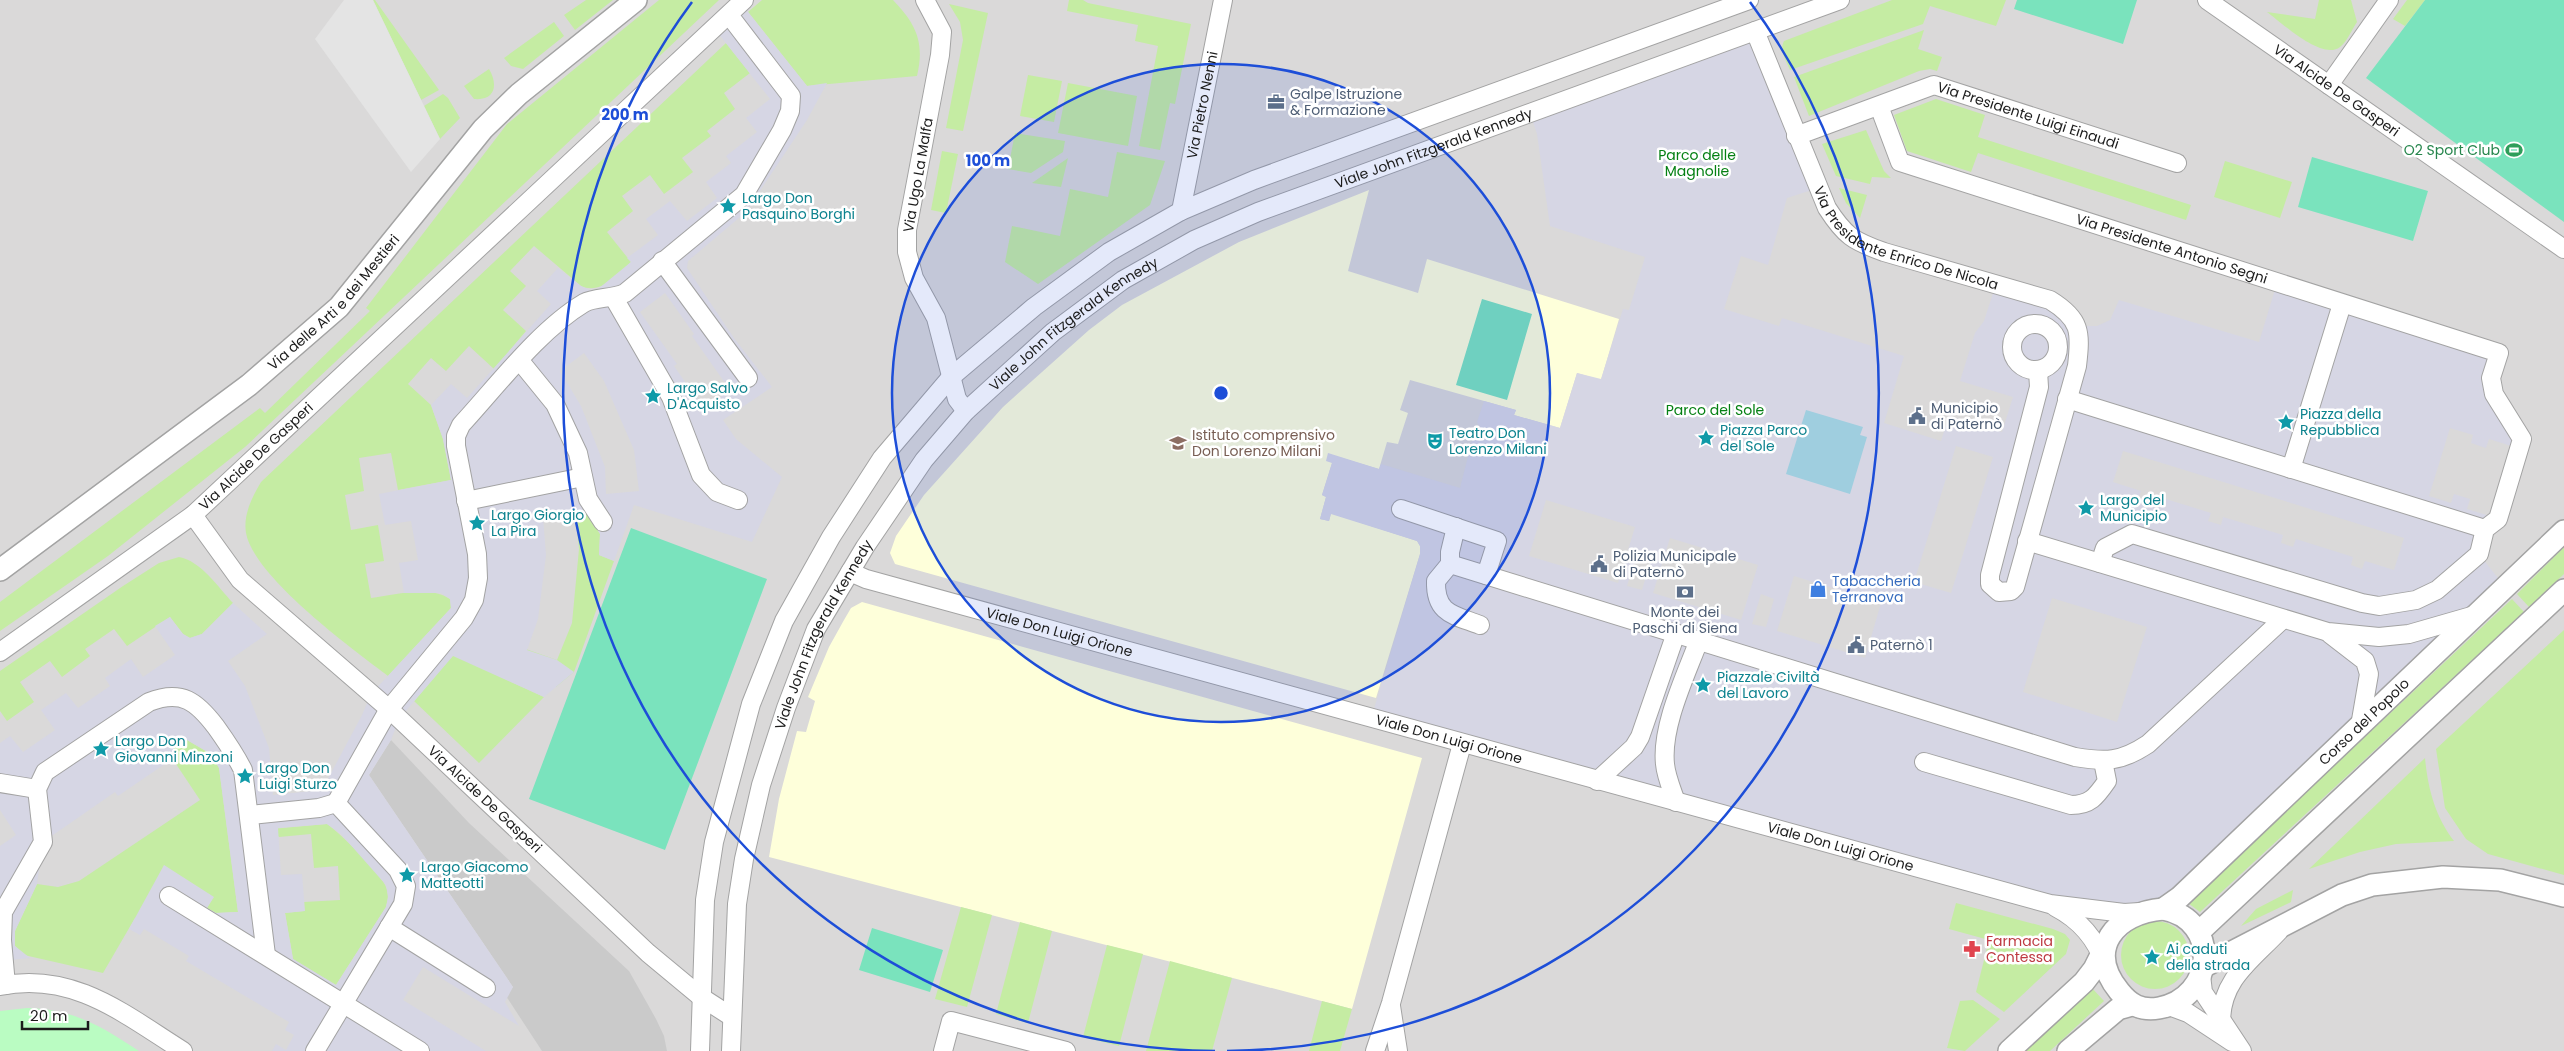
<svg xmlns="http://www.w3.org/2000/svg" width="2564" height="1051" font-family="Poppins,sans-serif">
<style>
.residential{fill:#dad9d9}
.education{fill:#feffda}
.religious{fill:#cacaca}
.grass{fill:#c5eca3}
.park{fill:#bafcc2}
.pitch{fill:#7ae3bd}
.parking{fill:#e4e4e4}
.plaza{fill:#d6d6e4;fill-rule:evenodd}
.water{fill:#9fcedf}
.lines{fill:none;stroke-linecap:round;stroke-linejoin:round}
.minor-casing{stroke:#a3a3a3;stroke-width:20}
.tertiary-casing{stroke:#a3a3a3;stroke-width:24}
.minor{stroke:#fff;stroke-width:18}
.tertiary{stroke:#fff;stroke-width:21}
.ring{fill:none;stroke:#1d4ed8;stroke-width:2.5}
.labels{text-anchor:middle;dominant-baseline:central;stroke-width:5;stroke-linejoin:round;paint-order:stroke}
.street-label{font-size:14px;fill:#1c1c1c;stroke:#fff}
.service-label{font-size:14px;fill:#4e5e75;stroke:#fff;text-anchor:start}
.leisure-label{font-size:14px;fill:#27864d;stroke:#fff;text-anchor:end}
.park-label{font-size:14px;fill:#058013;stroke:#fff}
.culture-label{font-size:14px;fill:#0d838f;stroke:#fff;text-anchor:start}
.education-label{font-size:14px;fill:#785e54;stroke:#fff;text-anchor:start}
.shop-label{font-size:14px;fill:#366cbe;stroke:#fff;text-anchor:start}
.health-label{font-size:14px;fill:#be3a42;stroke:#fff;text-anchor:start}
.centre{fill:#1d4ed8;stroke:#fff;stroke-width:2.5}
.ring-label{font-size:15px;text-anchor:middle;font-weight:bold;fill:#1d4ed8;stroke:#fff;stroke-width:5;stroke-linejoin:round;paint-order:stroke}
</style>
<rect width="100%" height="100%" fill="#eeeae1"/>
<!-- residential -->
<path class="residential" d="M0,0H2564V1051H0Z"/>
<!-- education -->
<path class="education" d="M1369,190L1348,271L1418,293L1427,259L1619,319L1601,380L1577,373L1560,428L1514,415L1516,410L1410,380L1400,410L1408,413L1398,444L1387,442L1379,469L1328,454L1332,463L1322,495L1326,497L1320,519L1329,521L1331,513L1417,541L1420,546V554L1376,698L895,564L890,553L896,536L924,495L1003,407L1089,330L1122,305L1239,242Z
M862,602L1422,758L1352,1009L769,857L779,799L797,731L806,732L815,701L808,697L829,647L844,620L851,608Z"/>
<!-- religious -->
<path class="religious" d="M391,740L469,823L629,971L656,1019L664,1036L667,1051H542L506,996L513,987L369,775Z"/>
<!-- grass -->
<path class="grass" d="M373,0H375L439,90L421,100Z
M586,0H613L575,30L564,15Z
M659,0H719L245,447L108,556L0,631V602L260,408L265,413L370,311L366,308L507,124Z
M762,0H893C916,24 925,42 917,76L807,86L748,12Z
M1069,0H1083L1088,3L1191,24L1175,104L1170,103L1160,150L1139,146L1158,46L1135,41L1138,25L1067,11Z
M1892,0H2006L1996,26L1930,6L1923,24L1790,70C1786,60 1779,51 1784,41Z
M2319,0H2351L2357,22C2352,29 2347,42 2340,47C2322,61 2282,23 2267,12L2315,19Z
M2407,0H2425L2405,26L2393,19Z
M949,4L988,13L963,131L946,128L963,40L960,22Z
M554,22L564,36L523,69L511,66L504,58Z
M1924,30L1918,49L1942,57L1937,71L1930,69L1919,71L1809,116L1794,77Z
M726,43L750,73L724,93L735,109L707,131L711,136L682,158L693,172L664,194L650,175L622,196L633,211L607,232L631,262C617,275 601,295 581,286L534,246L510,271L526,286L503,310L526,331L494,369L469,346L446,371L431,358L408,384L431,405L443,439L451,480L398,490L391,453L359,458L364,491L345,495L351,530L378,525L384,561L365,564L371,598C394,595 429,585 450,599L451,608L388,676C351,648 254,577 246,533C243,515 252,497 261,482Z
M489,69C498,84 496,101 474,99L464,86Z
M1028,75L1062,81L1054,122L1020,116Z
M1068,83L1137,96L1128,146L1058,133Z
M443,94L448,98L460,118L440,139L424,106Z
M1936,99L1985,115L1978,137L2191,205L2186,220L1978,153L1971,172L1907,151L1894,115Z
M1866,130L1884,171L1891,178L1872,177L1870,184L1836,176L1822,144Z
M1015,133L1065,141L1063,152L1031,173L1008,169Z
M942,151L958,154L946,213L931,210Z
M1117,152L1165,161L1150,205L1038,284L1005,262L1012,226L1060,236L1070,189L1108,197Z
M1068,158L1061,187L1032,183Z
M2225,161L2292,182L2280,218L2214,197Z
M1839,188L1867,195L1860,218L1846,203Z
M587,512L600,534L599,555L614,561L574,672L556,687L520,647L557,660L572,623L579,549L575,513L479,518Z
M2564,547V574L2529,607L2517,594Z
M179,557C201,561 218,587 233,603L202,634L190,638L183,634L170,617L127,646L114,629L85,649L90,656L62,677L50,661L20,682L34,702L7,721L0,711V671L123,586L159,563Z
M2512,599L2524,612L2200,912L2188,903Z
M2564,630V875L2488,854L2466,839L2445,808L2436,749Z
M453,655L544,697L479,763L414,701Z
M187,740L211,754L219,768L238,912L216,913L207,908L213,897L135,918L103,973L24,955L15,946V931L37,884L58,887L79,881L200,800L172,758L177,754L172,745Z
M2425,758C2428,789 2435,816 2454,841L2396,844L2360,852L2309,869Z
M327,824C340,833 382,874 386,887C389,894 388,900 386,907L336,985L293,959L285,913L304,911V902L340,900L338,866L314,868L311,834L279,837L271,829Z
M2293,890L2291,902L2241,926L2256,909Z
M1956,903L2053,929L2065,934L2070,940L2066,954L2004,1012L1976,992L1989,940L1949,929Z
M961,907L992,915L967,1007L935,999Z
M2121 955a34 34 0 1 1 68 0a34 34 0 1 1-68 0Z
M1020,922L1052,931L1028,1023L996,1014Z
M1107,945L1143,954L1119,1046L1083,1037Z
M1170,961L1232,978L1212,1051H1146Z
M2091,987L2104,1001L2050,1051H2023Z
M1973,1000L2000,1019L1965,1051L1947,1048L1960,1001Z
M1322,1001L1352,1009L1340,1051H1309Z"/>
<!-- park -->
<path class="park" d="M27,1008C73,1009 101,1026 139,1051H0V1011Z"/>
<!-- pitch -->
<path class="pitch" d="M2017,0H2137L2123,44L2014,9Z
M2425,0H2564V222L2366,78Z
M2312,157L2428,191L2413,241L2298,207Z
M1482,299L1532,314L1507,400L1456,385Z
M631,528L767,579L665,850L529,799Z
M872,928L943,950L930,992L859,970Z"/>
<!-- parking -->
<path class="parking" d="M344,0H373L440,139L411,172L315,39Z"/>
<!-- plaza -->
<path class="plaza" d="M741,3L807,86L827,83L807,120L746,212L688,261L687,268L734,338L772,387L723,420L736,439L782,477L752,542L634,505L614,561L599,555L600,534L587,512L543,517L546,555L538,619L527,650L557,660L574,672L544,697L453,656L399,719L391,740L369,775L513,987L505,1002L519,1026L423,967L403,1000L486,1051H272L276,1044L286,1050L294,1035L285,1030L289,1022L186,961L189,956L144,929L140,935L129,929L164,865L214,897L207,908L216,913L238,912L219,768L211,754L187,740L172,745L178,755L118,796L115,792L43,842L37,884L15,931V946L30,958L0,961V846L16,835L0,810V743L10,736L23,752L55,730L41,710L66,693L78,708L110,686L105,678L131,659L143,677L175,655L155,626L170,617L183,634L190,638L202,634L233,603L267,634L228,661L245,686L269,748L273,795L322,790L362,715L371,694L451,608L450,599L441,593H404L399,563L418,560L411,521L385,525L379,494L451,480L443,439L431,405L451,384L467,398L551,304L537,291L558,268L581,286L590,290L598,289L631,262L627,258L658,235L646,219L670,201L687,221L717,198L706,182L731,163L726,156L757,132L746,118L770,99L714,28ZM665,293L694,334L692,336L730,390L704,409L674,366L677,364L640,312ZM584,353L604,381L634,450L639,491L606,494L605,467L581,406L560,371ZM327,824L341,834L386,885L388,897L386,907L336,985L293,959L285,913L305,911L302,874L281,875L278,828Z
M1755,31L1818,188L1787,198L1768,265L1741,256L1724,309L1779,326L1782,318L1904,356L1884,423L1941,441L1949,416L2002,432L2013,397L1960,381L1975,333L1984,321L1996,284L2050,300L2078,326H2097L2110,320L2119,300L2259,342L2277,283L2499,353L2491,378L2522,439L2511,446L2489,439L2486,448L2471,443L2473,435L2450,428L2429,496L2451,503L2454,494L2470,499L2467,509L2490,516L2479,554L2505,587L2163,909L2050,904L1371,719L1420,554V546L1417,541L1331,514L1329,521L1320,519L1326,497L1322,495L1332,463L1326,461L1328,453L1379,469L1381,464L1460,488L1472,441L1485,435L1477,422L1484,401L1516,410L1514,415L1560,428L1577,373L1601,379L1623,309L1629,310L1645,257L1550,226L1537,134L1530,113ZM1956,446L1993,457L1951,593L1914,582ZM2123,451L2404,538L2394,570L2365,561L2362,569L2351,565L2353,557L2296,539L2293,547L2281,543L2283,535L2223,517L2221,525L2208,521L2211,513L2153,495L2150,503L2138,499L2141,491L2113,482ZM1546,500L1635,527L1618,583L1529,556ZM1670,538L1758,565L1741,620L1653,593ZM1636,556L1651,560L1642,590L1627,586ZM1794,576L1881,603L1865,658L1777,631ZM1761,594L1774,599L1766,627L1752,624ZM2052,598L2147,627L2117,722L2023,692Z"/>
<!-- water -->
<path class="water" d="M1806,410L1863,427L1860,435L1867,437L1850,494L1786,474Z"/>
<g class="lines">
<!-- minor casing -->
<g class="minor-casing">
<g id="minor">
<path d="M925,0L942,32L940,55L907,230V252L914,278L936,318L957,399L966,411"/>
<path id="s1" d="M2207,0L2564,249"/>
<path id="s2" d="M1755,31L1827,208C1845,236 1853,241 1884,252L2050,300C2081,319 2081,332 2077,366L2015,587L2011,591L1999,592L1990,584V575L2039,387L2038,371"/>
<path d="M2329,85L2389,0"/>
<path id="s3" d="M1879,106L1900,162L2499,353L2491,378L2494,394L2522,439L2498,519L2485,529L2479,554L2437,590L2416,600L2379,606L2362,603L2132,534L2105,548L2100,563"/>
<path id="s4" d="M1796,136L1934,85L2177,163"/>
<path id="s5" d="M1181,211L1223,0"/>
<path d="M662,261L748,378"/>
<path d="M614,298L671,397L701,475L717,492L738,500"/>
<circle cx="2035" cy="347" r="23"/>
<path d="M520,361L555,404L578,453L588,499L603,522"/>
<path d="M2067,399L2485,529"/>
<path d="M2291,469L2342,304"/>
<path d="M466,501L583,477"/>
<path d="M1401,509L1497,541L1486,575"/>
<path d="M2027,541L2328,632L2379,637L2409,634L2475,615"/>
<path d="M1450,564L2075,757C2106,762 2121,762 2148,744L2283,619"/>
<path d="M1450,564L1436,581C1435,614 1454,615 1480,625"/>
<path d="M1450,564V552L1456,527"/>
<path id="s6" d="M850,572L866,579L2050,904L2124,913L2140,912"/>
<path d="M2330,634L2365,661L2369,674L2360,726"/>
<path d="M0,652L193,515"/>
<path d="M1924,762L2071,805C2090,805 2096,797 2107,781L2103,761"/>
<path d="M1597,781L1634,747L1640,737L1676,633"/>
<path d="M0,783L37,789"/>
<path d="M1676,802C1672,790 1666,776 1665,764C1661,726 1686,675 1699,640"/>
<path d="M250,815L319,808L336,803"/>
<path d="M169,896L420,1051"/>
<path d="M2055,907C2080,920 2096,938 2105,965"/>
<path d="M389,927L486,988"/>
<path d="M2201,975L2203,992L2242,1051"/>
<path d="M6,985L2,940L3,912L43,842L37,789L45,772L149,702C182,689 197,702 216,727C226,741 235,754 243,770L266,955"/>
<path d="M0,986C73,971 124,1014 183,1051"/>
<path d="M1391,1006L1398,1051"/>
<path d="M2169,1006L2188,1013L2232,1042"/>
<path id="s7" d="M732,1017L701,997L648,953L389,709L240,580L193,515L744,0"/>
<path d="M2221,1022C2221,979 2252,960 2279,931"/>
<path d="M315,1051L403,904L406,886L398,870L336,803L389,709L464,618L474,600L478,578L477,554L456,446V436L461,425C497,386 539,330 584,303C595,297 612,299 625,293L744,195L782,130L790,111L791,96L729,15"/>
<path d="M700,1051L705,900L714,842L751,704L784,621L831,537L882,458L951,377L1034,307L1109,252L1181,211L1254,180L1749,0"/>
<path id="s8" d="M731,1051L737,904L744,859L761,785L786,708L816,629L865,547L924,460L966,411L1053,332L1123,280L1194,240L1258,212L1840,0"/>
<path d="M943,1051L951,1021L1066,1051"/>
<path d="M1375,1051L1391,1003L1462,744"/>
</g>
</g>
<!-- tertiary casing -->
<g class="tertiary-casing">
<g id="tertiary">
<path id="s9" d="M0,570L249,385L339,307L483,129L519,94L636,0"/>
<path id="s10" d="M2163,909L2180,897L2564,531"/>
<path d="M2163,909C2222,920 2215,998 2159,1008C2141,1011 2130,1005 2119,991C2085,949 2115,913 2163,909Z"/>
<path d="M2199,932L2564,590"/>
<path d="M2203,967L2342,895L2372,885L2443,877L2500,880L2564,896"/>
<path d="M2009,1051L2084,982L2094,969L2105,947"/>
<path d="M2068,1051L2118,1009L2132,1005"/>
</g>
</g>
<!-- minor -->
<use href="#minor" class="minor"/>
<!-- tertiary -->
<use href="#tertiary" class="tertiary"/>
</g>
<!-- distance rings -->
<circle cx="1221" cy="393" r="329" fill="#1d4ed8" fill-opacity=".12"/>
<g class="ring">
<circle cx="1221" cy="393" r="329"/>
<path d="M1215 1051A658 658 0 0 1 692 2M1750 2A658 658 0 0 1 1227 1051"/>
</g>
<!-- icons -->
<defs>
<g id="office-bare" transform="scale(1.35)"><path d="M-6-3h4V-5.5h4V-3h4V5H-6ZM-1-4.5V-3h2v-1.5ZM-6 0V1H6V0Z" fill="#5c6f8a" stroke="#fff" stroke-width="2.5" paint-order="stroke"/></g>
<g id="stadium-bare" transform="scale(1.35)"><path d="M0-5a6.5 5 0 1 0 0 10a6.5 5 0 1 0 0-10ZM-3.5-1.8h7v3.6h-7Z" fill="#2e9e5b" stroke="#fff" stroke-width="2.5" paint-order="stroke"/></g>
<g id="sight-bare" transform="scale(1.35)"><path d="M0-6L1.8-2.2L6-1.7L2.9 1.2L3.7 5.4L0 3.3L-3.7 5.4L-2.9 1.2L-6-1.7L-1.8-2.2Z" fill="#0f9aa8" stroke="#fff" stroke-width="2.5" paint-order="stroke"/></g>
<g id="civic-bare" transform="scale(1.35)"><path d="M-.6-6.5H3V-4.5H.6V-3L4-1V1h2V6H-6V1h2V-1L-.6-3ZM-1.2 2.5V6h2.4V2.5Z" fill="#5c6f8a" stroke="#fff" stroke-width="2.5" paint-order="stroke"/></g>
<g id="theatre-bare" transform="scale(1.35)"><path d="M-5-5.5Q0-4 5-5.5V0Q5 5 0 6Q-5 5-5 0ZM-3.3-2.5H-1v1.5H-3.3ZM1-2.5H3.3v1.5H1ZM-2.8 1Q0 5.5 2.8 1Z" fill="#0f9aa8" stroke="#fff" stroke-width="2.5" paint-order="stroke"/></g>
<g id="school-bare" transform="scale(1.35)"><path d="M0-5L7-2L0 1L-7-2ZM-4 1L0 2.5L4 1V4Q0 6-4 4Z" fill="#8d6e63" stroke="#fff" stroke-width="2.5" paint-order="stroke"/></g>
<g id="shop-bare" transform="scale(1.35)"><path d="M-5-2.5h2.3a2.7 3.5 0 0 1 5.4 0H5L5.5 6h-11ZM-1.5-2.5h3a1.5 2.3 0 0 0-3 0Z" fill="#3f7fe0" stroke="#fff" stroke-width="2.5" paint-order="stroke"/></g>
<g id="bank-bare" transform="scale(1.35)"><path d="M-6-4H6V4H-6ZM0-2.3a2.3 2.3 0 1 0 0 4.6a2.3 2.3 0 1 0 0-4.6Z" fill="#5c6f8a" stroke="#fff" stroke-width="2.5" paint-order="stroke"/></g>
<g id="pharmacy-bare" transform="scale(1.35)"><path d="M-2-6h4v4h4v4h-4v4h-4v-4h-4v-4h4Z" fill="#e0444e" stroke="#fff" stroke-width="2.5" paint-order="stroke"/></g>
</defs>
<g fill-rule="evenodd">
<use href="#office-bare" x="1276" y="102"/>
<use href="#stadium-bare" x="2514" y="150"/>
<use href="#sight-bare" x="728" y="206"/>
<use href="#sight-bare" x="653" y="396"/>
<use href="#civic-bare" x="1917" y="416"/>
<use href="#sight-bare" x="2286" y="422"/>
<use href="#sight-bare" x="1706" y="438"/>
<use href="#theatre-bare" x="1435" y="441"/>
<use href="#school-bare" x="1178" y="443"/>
<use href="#sight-bare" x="2086" y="508"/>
<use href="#sight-bare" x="477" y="523"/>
<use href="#civic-bare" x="1599" y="564"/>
<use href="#shop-bare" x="1818" y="589"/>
<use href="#bank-bare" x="1685" y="592"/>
<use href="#civic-bare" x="1856" y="645"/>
<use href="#sight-bare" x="1703" y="685"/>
<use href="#sight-bare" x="101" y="749"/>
<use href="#sight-bare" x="245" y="776"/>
<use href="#sight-bare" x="407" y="875"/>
<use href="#pharmacy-bare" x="1972" y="949"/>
<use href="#sight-bare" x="2152" y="957"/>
</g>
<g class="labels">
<!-- street labels -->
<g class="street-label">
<text stroke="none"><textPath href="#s1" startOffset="158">Via Alcide De Gasperi</textPath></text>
<text stroke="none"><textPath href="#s5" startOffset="108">Via Pietro Nenni</textPath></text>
<text stroke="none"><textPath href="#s4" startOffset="246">Via Presidente Luigi Einaudi</textPath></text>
<text stroke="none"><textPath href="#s8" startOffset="1242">Viale John Fitzgerald Kennedy</textPath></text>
<text transform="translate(918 175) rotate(-80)">Via Ugo La Malfa</text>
<text stroke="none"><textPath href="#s2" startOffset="276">Via Presidente Enrico De Nicola</textPath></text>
<text stroke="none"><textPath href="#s3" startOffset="345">Via Presidente Antonio Segni</textPath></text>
<text stroke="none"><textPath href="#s9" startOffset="429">Via delle Arti e dei Mestieri</textPath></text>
<text stroke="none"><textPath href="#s8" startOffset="838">Viale John Fitzgerald Kennedy</textPath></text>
<text stroke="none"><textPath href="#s7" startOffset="825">Via Alcide De Gasperi</textPath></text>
<text stroke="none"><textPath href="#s6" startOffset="218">Viale Don Luigi Orione</textPath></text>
<text stroke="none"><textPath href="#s8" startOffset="432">Viale John Fitzgerald Kennedy</textPath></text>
<text stroke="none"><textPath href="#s10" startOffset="275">Corso del Popolo</textPath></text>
<text stroke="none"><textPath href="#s6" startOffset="622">Viale Don Luigi Orione</textPath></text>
<text transform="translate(485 799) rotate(43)">Via Alcide De Gasperi</text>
<text stroke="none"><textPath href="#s6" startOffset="1028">Viale Don Luigi Orione</textPath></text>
</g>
<!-- service labels -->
<g class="service-label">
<text x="1290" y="94">Galpe Istruzione<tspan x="1290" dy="16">&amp; Formazione</tspan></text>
<text x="1931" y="408">Municipio<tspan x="1931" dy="16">di Paternò</tspan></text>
<text x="1613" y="556">Polizia Municipale<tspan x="1613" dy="16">di Paternò</tspan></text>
<text x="1685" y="612" text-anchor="middle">Monte dei<tspan x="1685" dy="16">Paschi di Siena</tspan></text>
<text x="1870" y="645">Paternò 1</text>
</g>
<!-- leisure labels -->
<g class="leisure-label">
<text x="2500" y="150">O2 Sport Club</text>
</g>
<!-- park labels -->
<g class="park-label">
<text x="1697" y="155">Parco delle<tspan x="1697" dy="16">Magnolie</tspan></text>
<text x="1715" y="410">Parco del Sole</text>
</g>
<!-- culture labels -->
<g class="culture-label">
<text x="742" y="198">Largo Don<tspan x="742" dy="16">Pasquino Borghi</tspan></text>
<text x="667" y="388">Largo Salvo<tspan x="667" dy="16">D'Acquisto</tspan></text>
<text x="2300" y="414">Piazza della<tspan x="2300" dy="16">Repubblica</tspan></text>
<text x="1720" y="430">Piazza Parco<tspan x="1720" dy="16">del Sole</tspan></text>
<text x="1449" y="433">Teatro Don<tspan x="1449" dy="16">Lorenzo Milani</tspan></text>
<text x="2100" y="500">Largo del<tspan x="2100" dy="16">Municipio</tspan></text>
<text x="491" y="515">Largo Giorgio<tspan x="491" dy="16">La Pira</tspan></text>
<text x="1717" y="677">Piazzale Civiltà<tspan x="1717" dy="16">del Lavoro</tspan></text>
<text x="115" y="741">Largo Don<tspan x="115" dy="16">Giovanni Minzoni</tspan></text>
<text x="259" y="768">Largo Don<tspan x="259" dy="16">Luigi Sturzo</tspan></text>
<text x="421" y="867">Largo Giacomo<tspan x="421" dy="16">Matteotti</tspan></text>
<text x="2166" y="949">Ai caduti<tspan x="2166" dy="16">della strada</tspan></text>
</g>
<!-- education labels -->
<g class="education-label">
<text x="1192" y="435">Istituto comprensivo<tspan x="1192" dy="16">Don Lorenzo Milani</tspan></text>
</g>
<!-- shop labels -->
<g class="shop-label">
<text x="1832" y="581">Tabaccheria<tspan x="1832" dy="16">Terranova</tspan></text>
</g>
<!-- health labels -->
<g class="health-label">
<text x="1986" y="941">Farmacia<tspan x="1986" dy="16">Contessa</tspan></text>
</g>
</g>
<circle cx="1221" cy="393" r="8" class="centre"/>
<g class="ring-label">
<text x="625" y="120">200 m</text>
<text x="988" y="166">100 m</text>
</g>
<!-- scale -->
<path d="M22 1021v8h66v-8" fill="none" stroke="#1c1c1c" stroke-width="2.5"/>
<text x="30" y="1021" font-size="15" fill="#1c1c1c" stroke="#ffffff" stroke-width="4" paint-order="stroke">20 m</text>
</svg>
